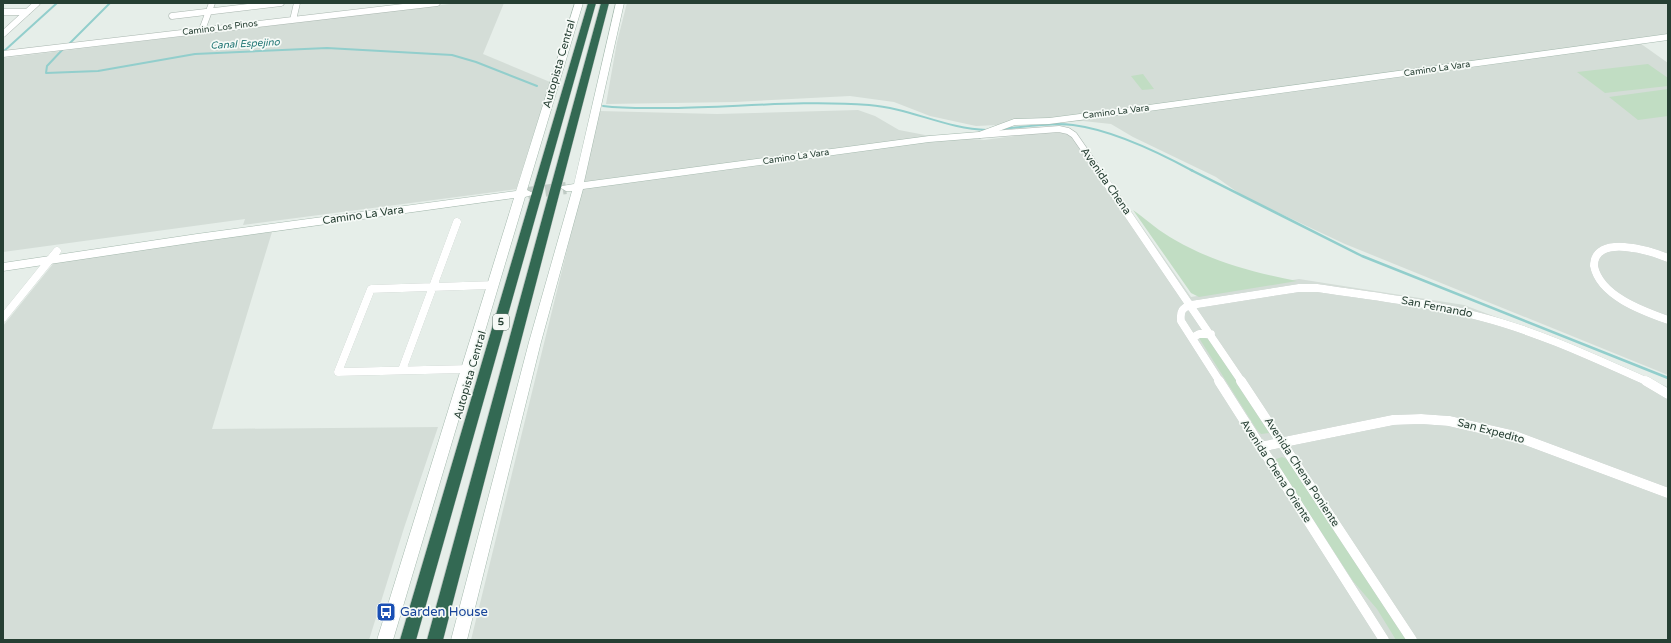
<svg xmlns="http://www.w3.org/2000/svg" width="1671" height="643" font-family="'Varela Round',sans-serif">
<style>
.built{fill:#d4ddd7}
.green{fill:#c1ddc3}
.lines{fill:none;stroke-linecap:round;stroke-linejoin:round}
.stream-far1{stroke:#92cecc;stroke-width:2}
.stream{stroke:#92cecc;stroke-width:2.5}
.secondary-tunnel{stroke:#c0cbc5;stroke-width:12;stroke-dasharray:12 5.5;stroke-linecap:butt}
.street-far2-casing{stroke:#a9b6af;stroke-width:7}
.street-far1-casing{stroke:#a9b6af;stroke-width:8}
.street-casing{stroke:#a9b6af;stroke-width:10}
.secondary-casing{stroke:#a5b9ae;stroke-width:1}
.highway-casing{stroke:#c2c9c6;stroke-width:1}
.street-far2{stroke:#fff;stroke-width:6}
.street-far1{stroke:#fff;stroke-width:8}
.street{stroke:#fff;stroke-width:10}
.secondary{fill:#fff;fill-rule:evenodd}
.highway{fill:#336953;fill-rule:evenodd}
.labels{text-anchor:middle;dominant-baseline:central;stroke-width:3.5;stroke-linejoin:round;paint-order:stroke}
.far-street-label{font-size:9px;fill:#263f33;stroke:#f6faf7}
.far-water-label{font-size:10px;font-style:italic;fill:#237775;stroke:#f6faf7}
.shield{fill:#f6faf7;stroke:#64776e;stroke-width:1}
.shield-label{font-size:10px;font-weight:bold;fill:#263f33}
.street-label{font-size:11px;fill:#263f33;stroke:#f6faf7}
.near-transit-label{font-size:13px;fill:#164399;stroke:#f6faf7;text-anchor:start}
</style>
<rect width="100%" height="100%" fill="#e6eee9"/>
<!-- built -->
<path class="built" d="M458,3H504L483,54L550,82L517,189L243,225L245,219L3,252V58Z
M627,3H1668V36L1637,41L1668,63V375L1345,244L1243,196L1216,177L1133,137L1111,124L1083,121L976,126L930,116L894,102L850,96L735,102L606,104L617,42Z
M858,110L875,116L899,130L925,135L984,140L1067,129L1077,133L1191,297L1299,279L1464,305L1533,331L1668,387V640H471L581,193L599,111L717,114Z
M272,232L212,429L438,427L404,528L369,640H3V326L57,259Z"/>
<!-- green -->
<path class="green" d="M1648,64L1668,78V86L1605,93L1577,72Z
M1143,74L1154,89L1142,90L1131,76Z
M1668,89V116L1638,120L1609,97Z
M1133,210C1147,220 1160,232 1175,240C1213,262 1255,273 1297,281L1199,297L1191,293Z
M1199,338H1205L1210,340L1268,429L1269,433L1261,434L1257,430Z
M1282,457L1289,460L1406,640H1396L1377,609L1353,581L1277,464L1276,459Z"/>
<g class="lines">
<!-- stream-far1 -->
<path class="stream-far1" d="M68,45L110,3
M64,48L47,66L46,73L98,71L195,54L327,48L452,55L476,62L537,86
M3,52L57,3
M603,106C626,109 649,108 672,108C738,107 804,100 869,105C910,108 946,129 987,130
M1002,129C1025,127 1050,122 1073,125C1113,130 1158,152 1193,171"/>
<!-- stream -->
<path class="stream" d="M1191,170L1362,256L1668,378"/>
<!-- secondary-tunnel -->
<path class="secondary-tunnel" d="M528,193L566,188"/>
<!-- street-far2 casing -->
<g class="street-far2-casing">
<path id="street-far2" d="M3,12H27
M172,16L281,3
M293,20L297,3
M202,30L212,3
M3,34L37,3
M3,54L437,3
M980,135L1059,129L1068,131L1074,135L1099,171"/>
</g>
<!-- street-far1 casing -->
<g class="street-far1-casing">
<path id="street-far1" d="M1098,170L1242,382
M1668,258C1651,251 1594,233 1594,266C1600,296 1643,311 1668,320
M3,318L57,251
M1192,338L1199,334H1211
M468,369L338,372L371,289L494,285
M402,370L457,222
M1220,382L1181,321C1180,311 1182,308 1191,305L1299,288H1317C1372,296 1427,302 1481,317C1539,332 1594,358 1648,382"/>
</g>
<!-- street casing -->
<g class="street-casing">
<path id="street" d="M1219,381L1384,640
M1241,381L1412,640
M1646,381L1668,394
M1260,447L1393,420L1421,419L1449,421L1515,436L1668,493"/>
</g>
<!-- secondary casing -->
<g class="secondary-casing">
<path id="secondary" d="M575,3H583L527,190L533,193L532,195L525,197L393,640H377L514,198L197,242L3,271V263L197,234L516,191Z
M616,3H624L584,182L929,136L979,132L1014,119L1049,118L1134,107L1668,34V40L1134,113L1049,124L1015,125L980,138L929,142L583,189L541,342L467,640H451L529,342L572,191H566L561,188L562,186L574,184Z"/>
</g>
<!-- highway casing -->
<g class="highway-casing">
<path id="highway" d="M588,3H596L416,640H400Z
M601,3H609L443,640H427Z"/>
</g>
<!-- street-far2 -->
<use href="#street-far2" class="street-far2"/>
<!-- street-far1 -->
<use href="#street-far1" class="street-far1"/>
<!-- street -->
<use href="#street" class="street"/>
<!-- secondary -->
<use href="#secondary" class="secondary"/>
<!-- highway -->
<use href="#highway" class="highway"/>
</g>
<!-- icons -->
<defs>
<g id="bus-square" transform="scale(1)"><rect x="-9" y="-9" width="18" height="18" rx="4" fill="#1a4fb4" stroke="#f6faf7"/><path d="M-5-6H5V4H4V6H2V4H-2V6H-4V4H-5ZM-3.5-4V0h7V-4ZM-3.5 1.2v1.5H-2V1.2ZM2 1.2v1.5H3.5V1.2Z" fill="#fff"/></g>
</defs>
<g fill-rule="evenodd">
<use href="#bus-square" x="386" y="612"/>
</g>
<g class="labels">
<!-- far-street labels -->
<g class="far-street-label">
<text transform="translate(220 28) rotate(-7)">Camino Los Pinos</text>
<text transform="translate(1437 69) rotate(-8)">Camino La Vara</text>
<text transform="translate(1116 112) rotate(-7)">Camino La Vara</text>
<text transform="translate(796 157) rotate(-8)">Camino La Vara</text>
</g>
<!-- far-water labels -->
<g class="far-water-label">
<text transform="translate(245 44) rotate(-3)">Canal Espejino</text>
</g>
<!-- shield labels -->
<rect class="shield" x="493" y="314" width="16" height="16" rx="3"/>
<g class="shield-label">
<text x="501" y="322">5</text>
</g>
<!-- street labels -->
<g class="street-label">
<text transform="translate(559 64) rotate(-74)">Autopista Central</text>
<text transform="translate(1106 181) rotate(55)">Avenida Chena</text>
<text transform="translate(363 215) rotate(-8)">Camino La Vara</text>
<text transform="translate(1437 307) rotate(11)">San Fernando</text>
<text transform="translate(470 375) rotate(-74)">Autopista Central</text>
<text transform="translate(1491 431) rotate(15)">San Expedito</text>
<text transform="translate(1276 471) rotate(57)">Avenida Chena Oriente</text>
<text transform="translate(1302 472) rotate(57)">Avenida Chena Poniente</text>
</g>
<!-- near-transit labels -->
<g class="near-transit-label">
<text x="400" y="612">Garden House</text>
</g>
</g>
<!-- border -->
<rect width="1671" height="643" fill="none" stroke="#263f33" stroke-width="8"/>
</svg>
